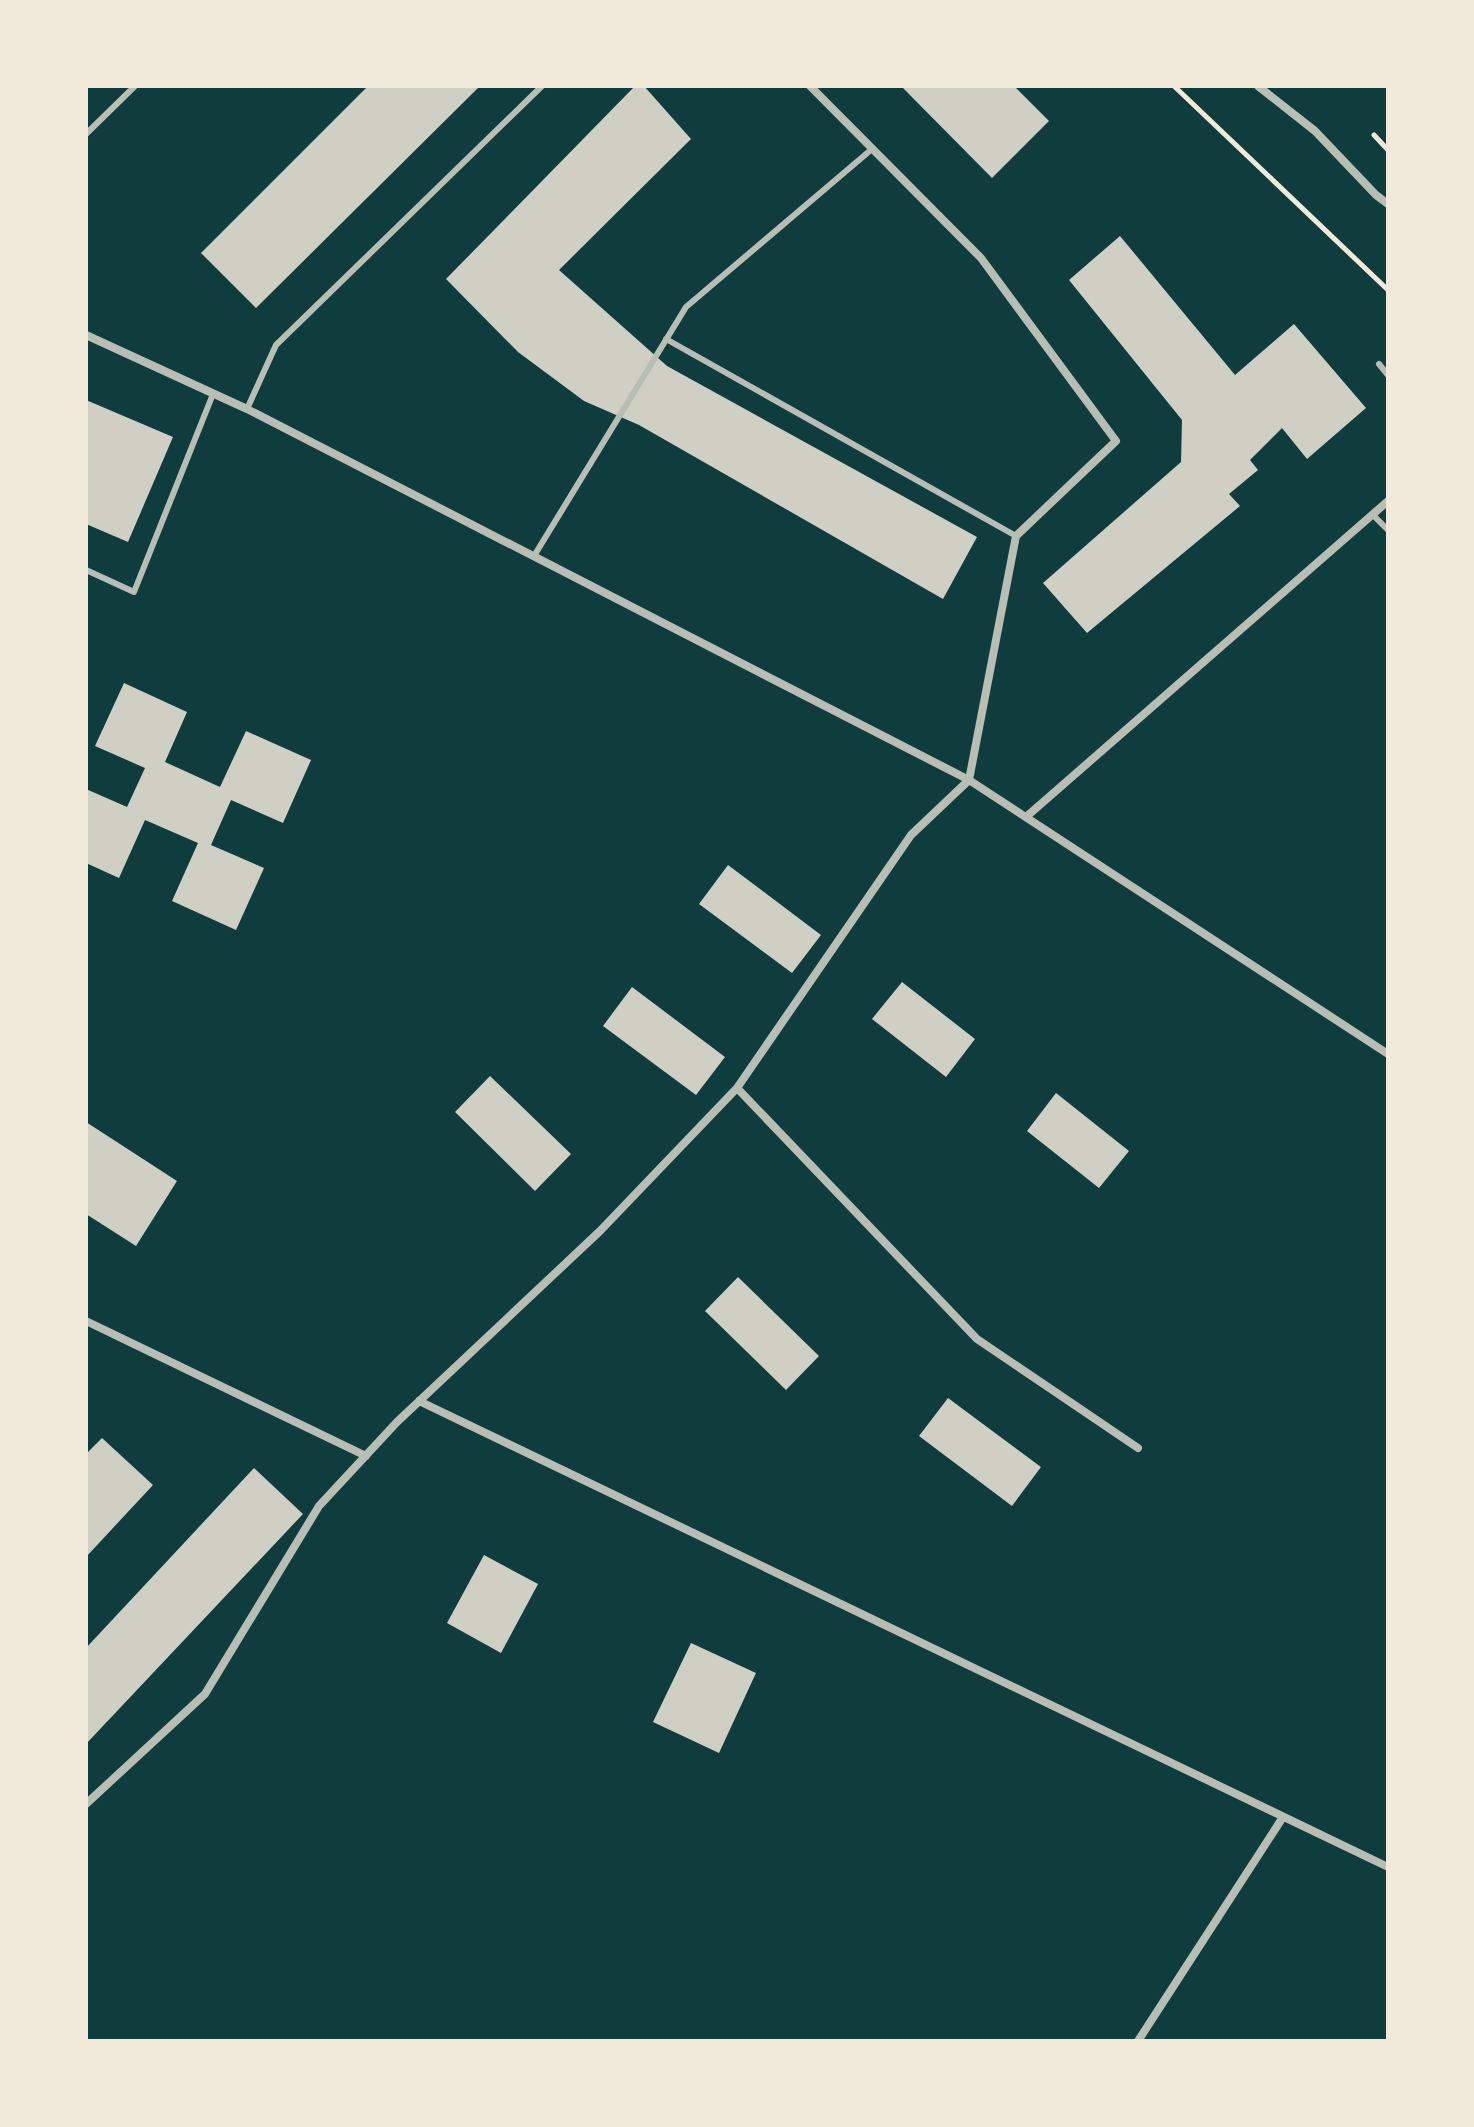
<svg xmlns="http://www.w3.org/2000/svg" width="1474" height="2127" font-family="Rubik,sans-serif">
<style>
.building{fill:#cfcfc3}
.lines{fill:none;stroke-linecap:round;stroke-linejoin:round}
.path{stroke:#f1e9da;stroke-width:5}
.service{stroke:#b8beb3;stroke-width:6}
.minor{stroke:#b8beb3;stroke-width:8}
</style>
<rect width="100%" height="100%" fill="#0f3d3e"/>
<!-- building -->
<path class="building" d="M368,86H480L256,308L201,253Z
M635,86H644L691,139L559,270L667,366L977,537L943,599L639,425L584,401L518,352L446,279Z
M901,86H1014L1049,121L992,178Z
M1120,236L1235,375L1294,324L1366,408L1307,459L1282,428L1250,460L1258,470L1229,494L1240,506L1087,633L1043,583L1181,462L1182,420L1069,280Z
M86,400L173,437L128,542L86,524Z
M124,683L187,712L165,762L220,787L246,731L311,760L283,823L231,800L211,845L264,868L236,930L172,901L198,843L145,820L119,878L86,863V789L127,807L145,768L95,746Z
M728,865L821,935L792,973L699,904Z
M902,982L975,1039L946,1077L872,1019Z
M632,987L725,1057L696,1095L603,1026Z
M490,1076L571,1154L535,1191L455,1112Z
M1056,1093L1129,1151L1099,1188L1027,1131Z
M86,1122L177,1181L136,1246L86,1214Z
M738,1277L819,1356L786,1390L705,1311Z
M948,1398L1041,1467L1012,1506L919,1436Z
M102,1438L153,1485L86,1557V1454Z
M254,1468L303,1514L86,1744V1648Z
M484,1555L538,1584L501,1653L447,1623Z
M691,1643L756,1673L719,1753L653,1722Z"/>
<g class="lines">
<!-- path -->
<path class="path" d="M1174,86L1388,290
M1374,135L1388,150"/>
<!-- service -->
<path class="service" d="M86,134L135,86
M666,339L1016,536
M1379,364L1388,375
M247,409L276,345L542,86
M1373,515L1388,530
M534,556L686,307L872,149
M86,570L134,592L213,394"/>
<!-- minor -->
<path class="minor" d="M1258,86L1315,131L1376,195L1388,204
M86,335L247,409L969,780L1388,1054
M1026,817L1388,501
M737,1088L977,1339L1138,1448
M86,1321L366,1456
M419,1401L1388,1867
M86,1804L205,1694L319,1506L397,1422L600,1231L737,1088L911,835L969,780L1016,536L1116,441L981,258L810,86
M1138,2041L1283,1817"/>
</g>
<!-- border -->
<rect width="1474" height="2127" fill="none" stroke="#f1e9da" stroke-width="176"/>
</svg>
